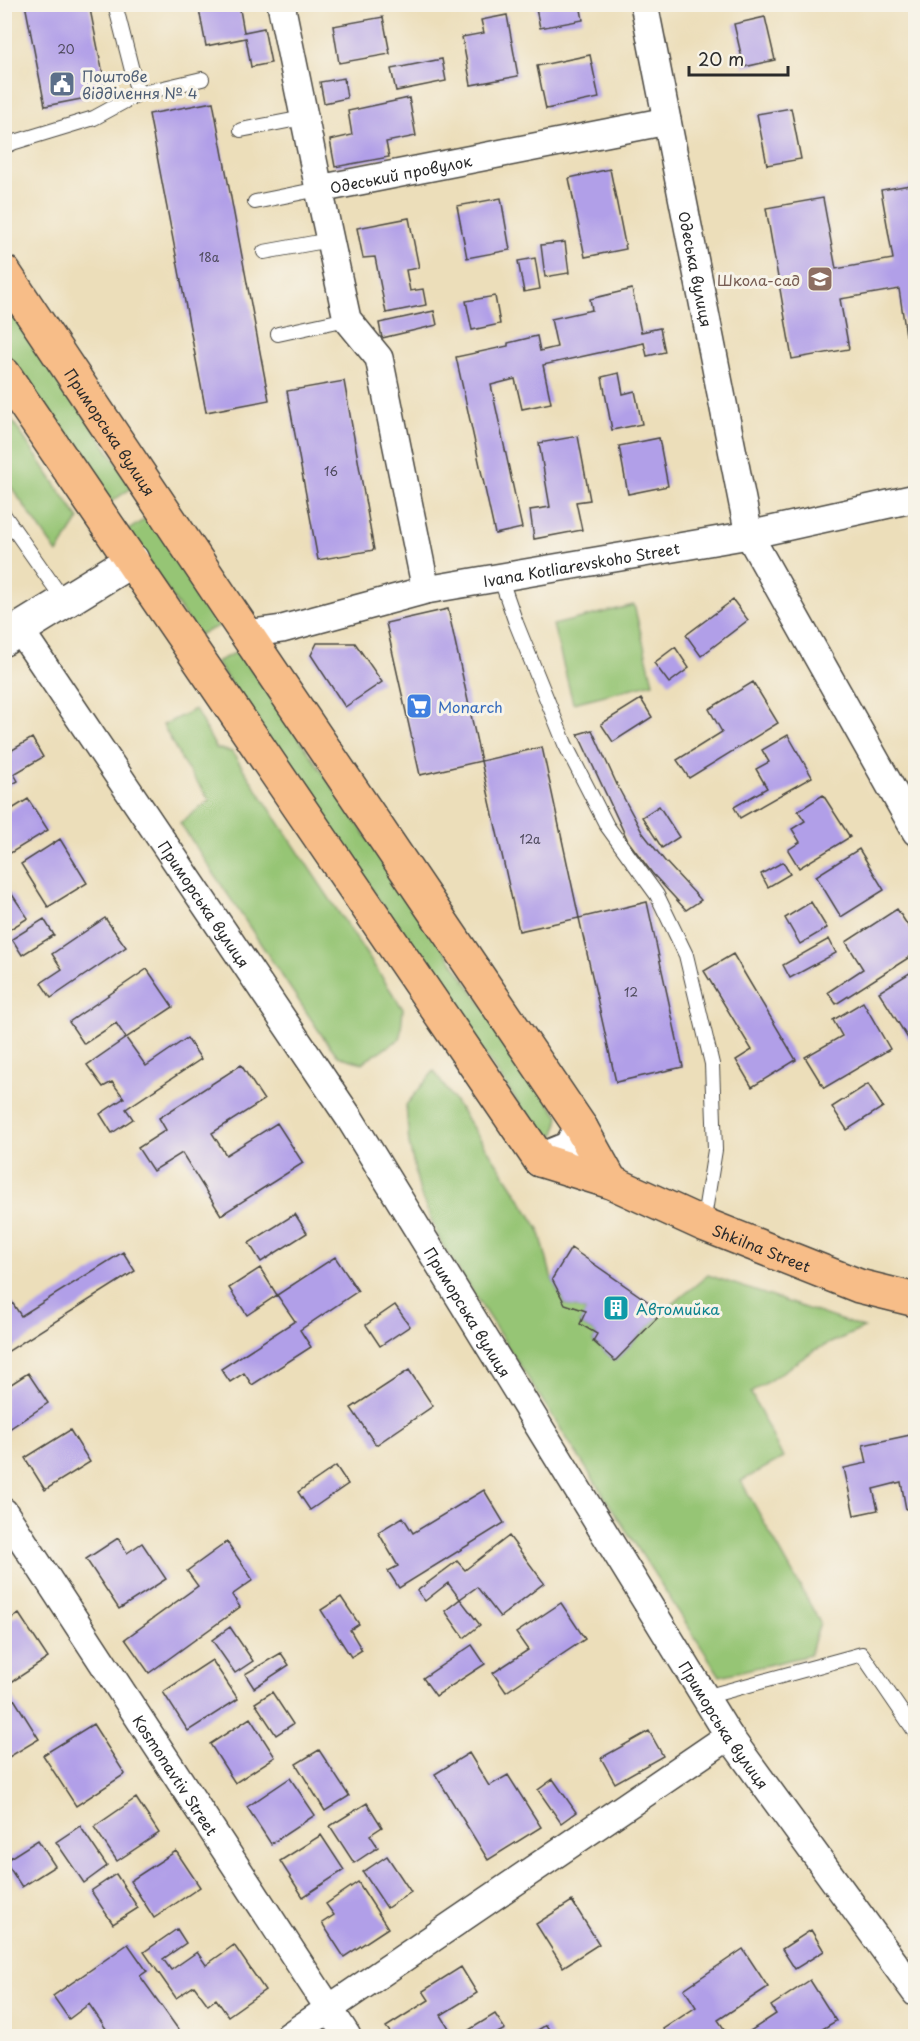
<svg xmlns="http://www.w3.org/2000/svg" width="920" height="2041" font-family="'Playpen Sans',sans-serif">
<style>
.green{fill:#96c574;stroke:#607850;stroke-width:1.5}
.building{fill:#b19fe8}
.lines{fill:none;stroke-linecap:round;stroke-linejoin:round}
.service-casing{stroke:#484640;stroke-width:16}
.minor-casing{stroke:#484640;stroke-width:30}
.tertiary-casing{stroke:#484640;stroke-width:36}
.primary-casing{stroke:#484640;stroke-width:36}
.service{stroke:#fff;stroke-width:14}
.minor{stroke:#fff;stroke-width:27}
.tertiary{stroke:#fff;stroke-width:33}
.primary{stroke:#f7bd88;stroke-width:33}
.labels{text-anchor:middle;dominant-baseline:central;stroke-width:6;stroke-linejoin:round;paint-order:stroke}
.number-label{font-size:12px;fill:#4c485a}
.service-label{font-size:15px;fill:#4e5e75;stroke:#f7f3e8;text-anchor:start}
.street-label{font-size:15px;fill:#2b2b2b;stroke:#f7f3e8}
.education-label{font-size:15px;fill:#785e54;stroke:#f7f3e8;text-anchor:end}
.shop-label{font-size:15px;fill:#366cbe;stroke:#f7f3e8;text-anchor:start}
.culture-label{font-size:15px;fill:#0d838f;stroke:#f7f3e8;text-anchor:start}
</style>
<rect width="100%" height="100%" fill="#f7f3e8"/>
<filter id="ink" filterUnits="userSpaceOnUse"><feTurbulence type="fractalNoise" baseFrequency=".0167" numOctaves="2"/><feDisplacementMap in="SourceGraphic" scale="12" xChannelSelector="R" yChannelSelector="G"/><feConvolveMatrix kernelMatrix="1 2 1 2 8 2 1 2 1" color-interpolation-filters="sRGB"/></filter>
<filter id="wash" filterUnits="userSpaceOnUse"><feTurbulence type="fractalNoise" baseFrequency=".008" numOctaves="4" result="noise"/><feDisplacementMap in="SourceGraphic" scale="24" xChannelSelector="R" yChannelSelector="G"/><feGaussianBlur stdDeviation="1.35" result="paint"/><feColorMatrix in="noise" values="0 0 0 0 0 0 0 0 0 0 0 0 0 0 0 0 0 1.4 0 .05"/><feComposite in="paint" operator="in"/></filter>
<g filter="url(#wash)">
<rect width="100%" height="100%" fill="#ecdeba"/>
<!-- green -->
<path class="green" d="M4,296L133,487L105,506L5,355Z
M5,410L79,519L57,553L5,478Z
M151,515L224,624L198,635L127,531Z
M634,605L653,683L573,703L553,625Z
M239,651L559,1117L555,1135L538,1132L216,662Z
M195,709L216,748L232,752L403,1009L400,1039L362,1063L338,1056L323,1037L180,823L210,800L185,766L163,725Z
M434,1071L511,1184L539,1229L552,1279L565,1304L586,1311L580,1324L597,1334L593,1341L615,1361L663,1312L708,1275L864,1328L815,1350L751,1393L783,1458L741,1481L820,1622L810,1655L720,1676L441,1243L420,1193L409,1144L406,1105Z"/>
<g id="blocks">
<!-- building -->
<path class="building" d="M25,4H89L107,94L45,106Z
M198,4H239L244,32L264,28L271,63L251,67L246,38L206,46Z
M535,4H580L583,20L540,28Z
M507,15L518,76L471,85L462,37L484,33L481,20Z
M383,17L390,54L339,63L333,26Z
M765,17L775,60L744,67L734,24Z
M590,55L599,98L546,109L537,66Z
M442,59L446,81L396,91L391,69Z
M344,78L347,98L324,103L320,82Z
M409,98L416,136L386,142L389,157L335,167L330,140L352,135L348,111Z
M213,102L269,400L206,412L149,114Z
M791,108L801,159L767,165L757,114Z
M610,169L626,249L585,257L569,178Z
M916,184V333L906,335L899,289L840,299L849,349L792,359L766,208L823,198L836,269L893,259L881,190Z
M501,198L510,250L467,258L457,206Z
M409,218L419,268L406,270L410,291L423,289L426,305L386,313L375,257L363,258L357,228Z
M565,242L569,273L545,277L541,245Z
M535,258L540,289L524,292L518,261Z
M632,289L641,332L660,328L665,352L647,356L644,343L543,365L551,403L522,409L515,379L491,385L522,528L495,534L456,357L508,346V343L537,336L540,351L557,347L551,319L592,310L590,299Z
M495,296L500,324L472,330L466,301Z
M434,311L437,325L382,338L379,323Z
M619,373L623,394L635,391L642,424L612,430L602,377Z
M344,381L374,550L318,560L287,391Z
M578,436L590,500L576,502L582,530L534,539L530,510L550,507L539,443Z
M659,438L668,486L628,494L619,446Z
M733,600L748,620L701,656L686,635Z
M448,609L481,761L420,775L386,623Z
M317,643H355L382,682L345,707L311,655Z
M675,647L689,668L669,683L654,663Z
M753,682L778,723L689,778L677,760L722,732L709,709Z
M641,699L652,717L613,742L601,724Z
M592,730L619,789L642,832L664,860L701,900L686,910L652,873L628,841L578,734Z
M788,735L812,777L740,818L734,807L767,788L756,769L769,762L762,750Z
M32,738L43,757L14,774L18,781L4,789V755Z
M542,747L579,918L519,931L481,761Z
M823,795L850,837L799,868L788,850L800,842L792,829L805,821L798,811Z
M28,799L48,830L4,857V814Z
M659,806L679,837L662,848L642,817Z
M60,839L87,883L48,907L21,864Z
M859,849L884,890L841,917L816,876Z
M783,862L790,874L768,887L761,874Z
M11,893L28,918L4,933V898Z
M647,902L683,1067L616,1082L579,918Z
M811,902L827,928L800,944L785,918Z
M897,909L916,938V953L836,1004L828,992L863,969L846,942Z
M105,918L126,947L51,998L41,983L62,969L52,954Z
M44,919L54,935L22,955L12,939Z
M829,939L836,953L790,978L783,965Z
M733,954L796,1060L752,1087L736,1060L752,1050L704,971Z
M147,969L173,1007L126,1038L116,1023L84,1044L69,1022Z
M916,969V1037L909,1040L879,992Z
M863,1002L890,1049L824,1088L805,1057L842,1036L833,1020Z
M126,1038L146,1066L187,1038L201,1059L126,1109L133,1119L112,1133L100,1114L124,1098L112,1082L103,1087L87,1065Z
M241,1065L264,1100L212,1133L226,1155L277,1123L303,1163L221,1215L182,1153L153,1171L138,1148L166,1130L159,1118Z
M868,1084L883,1107L847,1130L832,1107Z
M295,1214L307,1233L261,1262L249,1243Z
M571,1248L663,1312L615,1361L593,1341L597,1334L580,1324L586,1311L565,1304L552,1279Z
M123,1252L135,1271L4,1354V1290L21,1316Z
M335,1257L358,1291L300,1330L311,1347L252,1385L244,1373L230,1382L221,1369L295,1321L277,1295Z
M260,1268L277,1295L247,1315L229,1288Z
M395,1305L410,1326L380,1346L366,1325Z
M409,1370L433,1406L376,1445L351,1408Z
M28,1373L48,1403L6,1431L5,1428V1388Z
M70,1430L90,1462L45,1490L25,1458Z
M915,1434L916,1507L906,1509L901,1482L873,1489L878,1510L854,1515L844,1468L867,1463L863,1445Z
M336,1466L348,1484L310,1510L298,1492Z
M484,1490L504,1523L399,1588L388,1571L398,1566L378,1532L403,1517L413,1533Z
M509,1536L544,1583L500,1617L477,1587L460,1599L480,1625L464,1638L445,1611L460,1599L448,1583L425,1601L417,1591L457,1561L465,1570Z
M118,1538L127,1553L142,1543L166,1579L119,1609L86,1559Z
M227,1542L253,1580L232,1595L240,1607L149,1673L125,1639L198,1586L187,1571Z
M341,1597L359,1624L350,1630L362,1650L351,1657L321,1610Z
M561,1603L585,1639L506,1692L493,1673L528,1650L516,1633Z
M19,1614L48,1658L7,1685L4,1681V1623Z
M230,1627L253,1661L235,1673L212,1640Z
M472,1645L485,1664L436,1696L423,1678Z
M281,1653L289,1665L254,1688L245,1674Z
M212,1660L238,1699L188,1731L163,1692Z
M272,1692L293,1724L276,1735L255,1703Z
M14,1699L39,1739L4,1760V1705Z
M250,1718L275,1757L235,1783L210,1744Z
M93,1724L125,1774L76,1806L43,1755Z
M649,1731L663,1756L615,1783L601,1758Z
M319,1750L349,1796L325,1811L296,1764Z
M469,1753L489,1786L508,1775L541,1827L488,1860L435,1774Z
M290,1778L315,1815L271,1844L247,1807Z
M553,1779L576,1812L561,1823L538,1790Z
M136,1798L159,1833L117,1861L94,1827Z
M367,1803L382,1827L370,1835L378,1847L354,1863L330,1826Z
M80,1826L107,1866L84,1883L56,1842Z
M321,1835L344,1870L303,1897L280,1861Z
M38,1840L55,1866L22,1887L5,1861Z
M176,1851L200,1887L154,1918L130,1881Z
M387,1856L411,1892L387,1908L363,1872Z
M116,1874L138,1908L113,1924L91,1891Z
M358,1882L388,1928L344,1957L322,1923L334,1915L326,1904Z
M572,1901L599,1944L563,1967L536,1924Z
M177,1929L186,1943L163,1959L171,1970L197,1952L206,1965L234,1945L265,1990L228,2016L216,1999L208,2005L194,1986L176,1998L144,1952Z
M811,1930L824,1951L795,1969L782,1949Z
M128,1944L147,1971L140,1976L183,2036H111L89,2004L69,2019L53,1996Z
M743,1949L768,1987L718,2020L729,2036H702L700,2033L694,2036H668L663,2029L696,2007L684,1989Z
M461,1967L477,1993L441,2015L452,2033L447,2036H393L386,2027L429,2000L423,1991Z
M810,1980L836,2021L811,2036H749L747,2033L776,2014L771,2006Z
M495,2014L505,2029L492,2036H466L464,2033Z
M546,2025L553,2036H528Z"/>
</g>
</g>
<g filter="url(#ink)">
<use href="#blocks" fill-opacity="0" stroke="#484640" stroke-width="1.5"/>
<g class="lines">
<!-- service casing -->
<g class="service-casing">
<path id="service" d="M115,4L138,94
M241,130L303,118
M4,147L15,142L94,118L138,94L202,79
M255,202L319,189
M264,252L330,240
M278,334L347,319
M4,515L65,602
M500,577L516,623L565,744L607,826L657,895L686,955L712,1064L715,1150L703,1224
M705,1697L862,1654L916,1733"/>
</g>
<!-- minor casing -->
<g class="minor-casing">
<g id="minor">
<path id="s1" d="M281,4L319,189L667,121"/>
<path id="s2" d="M644,4L749,535L916,832"/>
<path d="M319,189L347,319L379,358L426,590"/>
<path id="s3" d="M20,630L350,1119L729,1736L916,1993"/>
<path id="s4" d="M247,634L282,629L426,590L749,535L916,498"/>
<path id="s5" d="M4,1512L347,2036"/>
<path d="M289,2036L729,1736"/>
</g>
</g>
<!-- tertiary casing -->
<g class="tertiary-casing">
<path id="tertiary" d="M4,639L132,560
M540,1160L570,1148L581,1128"/>
</g>
<!-- primary casing -->
<g class="primary-casing">
<g id="primary">
<path id="s6" d="M4,272L228,607L581,1128L611,1182"/>
<path id="s7" d="M4,374L540,1160L611,1182L703,1224L859,1286L916,1300"/>
</g>
</g>
<!-- service -->
<use href="#service" class="service"/>
<!-- minor -->
<use href="#minor" class="minor"/>
<!-- tertiary -->
<use href="#tertiary" class="tertiary"/>
<!-- primary -->
<use href="#primary" class="primary"/>
</g>
</g>
<!-- icons -->
<defs>
<g id="civic-square" transform="scale(1.35)"><rect x="-9" y="-9" width="18" height="18" rx="4" fill="#5c6f8a" stroke="#f7f3e8"/><path d="M-.6-6.5H3V-4.5H.6V-3L4-1V1h2V6H-6V1h2V-1L-.6-3ZM-1.2 2.5V6h2.4V2.5Z" fill="#fff"/></g>
<g id="school-square" transform="scale(1.35)"><rect x="-9" y="-9" width="18" height="18" rx="4" fill="#8d6e63" stroke="#f7f3e8"/><path d="M0-5L7-2L0 1L-7-2ZM-4 1L0 2.5L4 1V4Q0 6-4 4Z" fill="#fff"/></g>
<g id="supermarket-square" transform="scale(1.35)"><rect x="-9" y="-9" width="18" height="18" rx="4" fill="#3f7fe0" stroke="#f7f3e8"/><path d="M-6-5.5h2.5l.6 2H6L4.5 2H-2.5L-4.4-4H-6ZM-1.5 3.2a1.3 1.3 0 1 0 .1 0ZM3 3.2a1.3 1.3 0 1 0 .1 0Z" fill="#fff"/></g>
<g id="building-square" transform="scale(1.35)"><rect x="-9" y="-9" width="18" height="18" rx="4" fill="#0f9aa8" stroke="#f7f3e8"/><path d="M-4-6H4V6H1V3H-1V6H-4ZM-2.5-4.3h1.7v1.8h-1.7ZM.8-4.3h1.7v1.8H.8ZM-2.5-1h1.7V.8h-1.7ZM.8-1h1.7V.8H.8Z" fill="#fff"/></g>
</defs>
<g fill-rule="evenodd">
<use href="#civic-square" x="62" y="84"/>
<use href="#school-square" x="820" y="279"/>
<use href="#supermarket-square" x="419" y="706"/>
<use href="#building-square" x="616" y="1308"/>
</g>
<g class="labels">
<!-- number labels -->
<g class="number-label">
<text x="66" y="49">20</text>
<text x="209" y="257">18а</text>
<text x="331" y="471">16</text>
<text x="530" y="839">12а</text>
<text x="631" y="992">12</text>
</g>
<!-- service labels -->
<g class="service-label">
<text x="82" y="75">Поштове<tspan x="82" dy="17">відділення № 4</tspan></text>
</g>
<!-- street labels -->
<g class="street-label">
<text stroke="none"><textPath href="#s1" startOffset="272">Одеський провулок</textPath></text>
<text stroke="none"><textPath href="#s2" startOffset="270">Одеська вулиця</textPath></text>
<text stroke="none"><textPath href="#s6" startOffset="192">Приморська вулиця</textPath></text>
<text stroke="none"><textPath href="#s4" startOffset="342">Ivana Kotliarevskoho Street</textPath></text>
<text stroke="none"><textPath href="#s3" startOffset="330">Приморська вулиця</textPath></text>
<text stroke="none"><textPath href="#s7" startOffset="1190">Shkilna Street</textPath></text>
<text stroke="none"><textPath href="#s3" startOffset="816">Приморська вулиця</textPath></text>
<text stroke="none"><textPath href="#s3" startOffset="1302">Приморська вулиця</textPath></text>
<text stroke="none"><textPath href="#s5" startOffset="314">Kosmonavtiv Street</textPath></text>
</g>
<!-- education labels -->
<g class="education-label">
<text x="800" y="279">Школа-сад</text>
</g>
<!-- shop labels -->
<g class="shop-label">
<text x="438" y="706">Monarch</text>
</g>
<!-- culture labels -->
<g class="culture-label">
<text x="636" y="1308">Автомийка</text>
</g>
</g>
<!-- margin -->
<rect width="920" height="2041" fill="none" stroke="#f7f3e8" stroke-width="24"/>
<!-- scale -->
<path d="M689 66v9h99v-9" fill="none" stroke="#2b2b2b" stroke-width="3"/>
<text x="698" y="66" font-size="18" fill="#2b2b2b" stroke="#f7f3e8" stroke-width="4.5" paint-order="stroke">20 m</text>
</svg>
